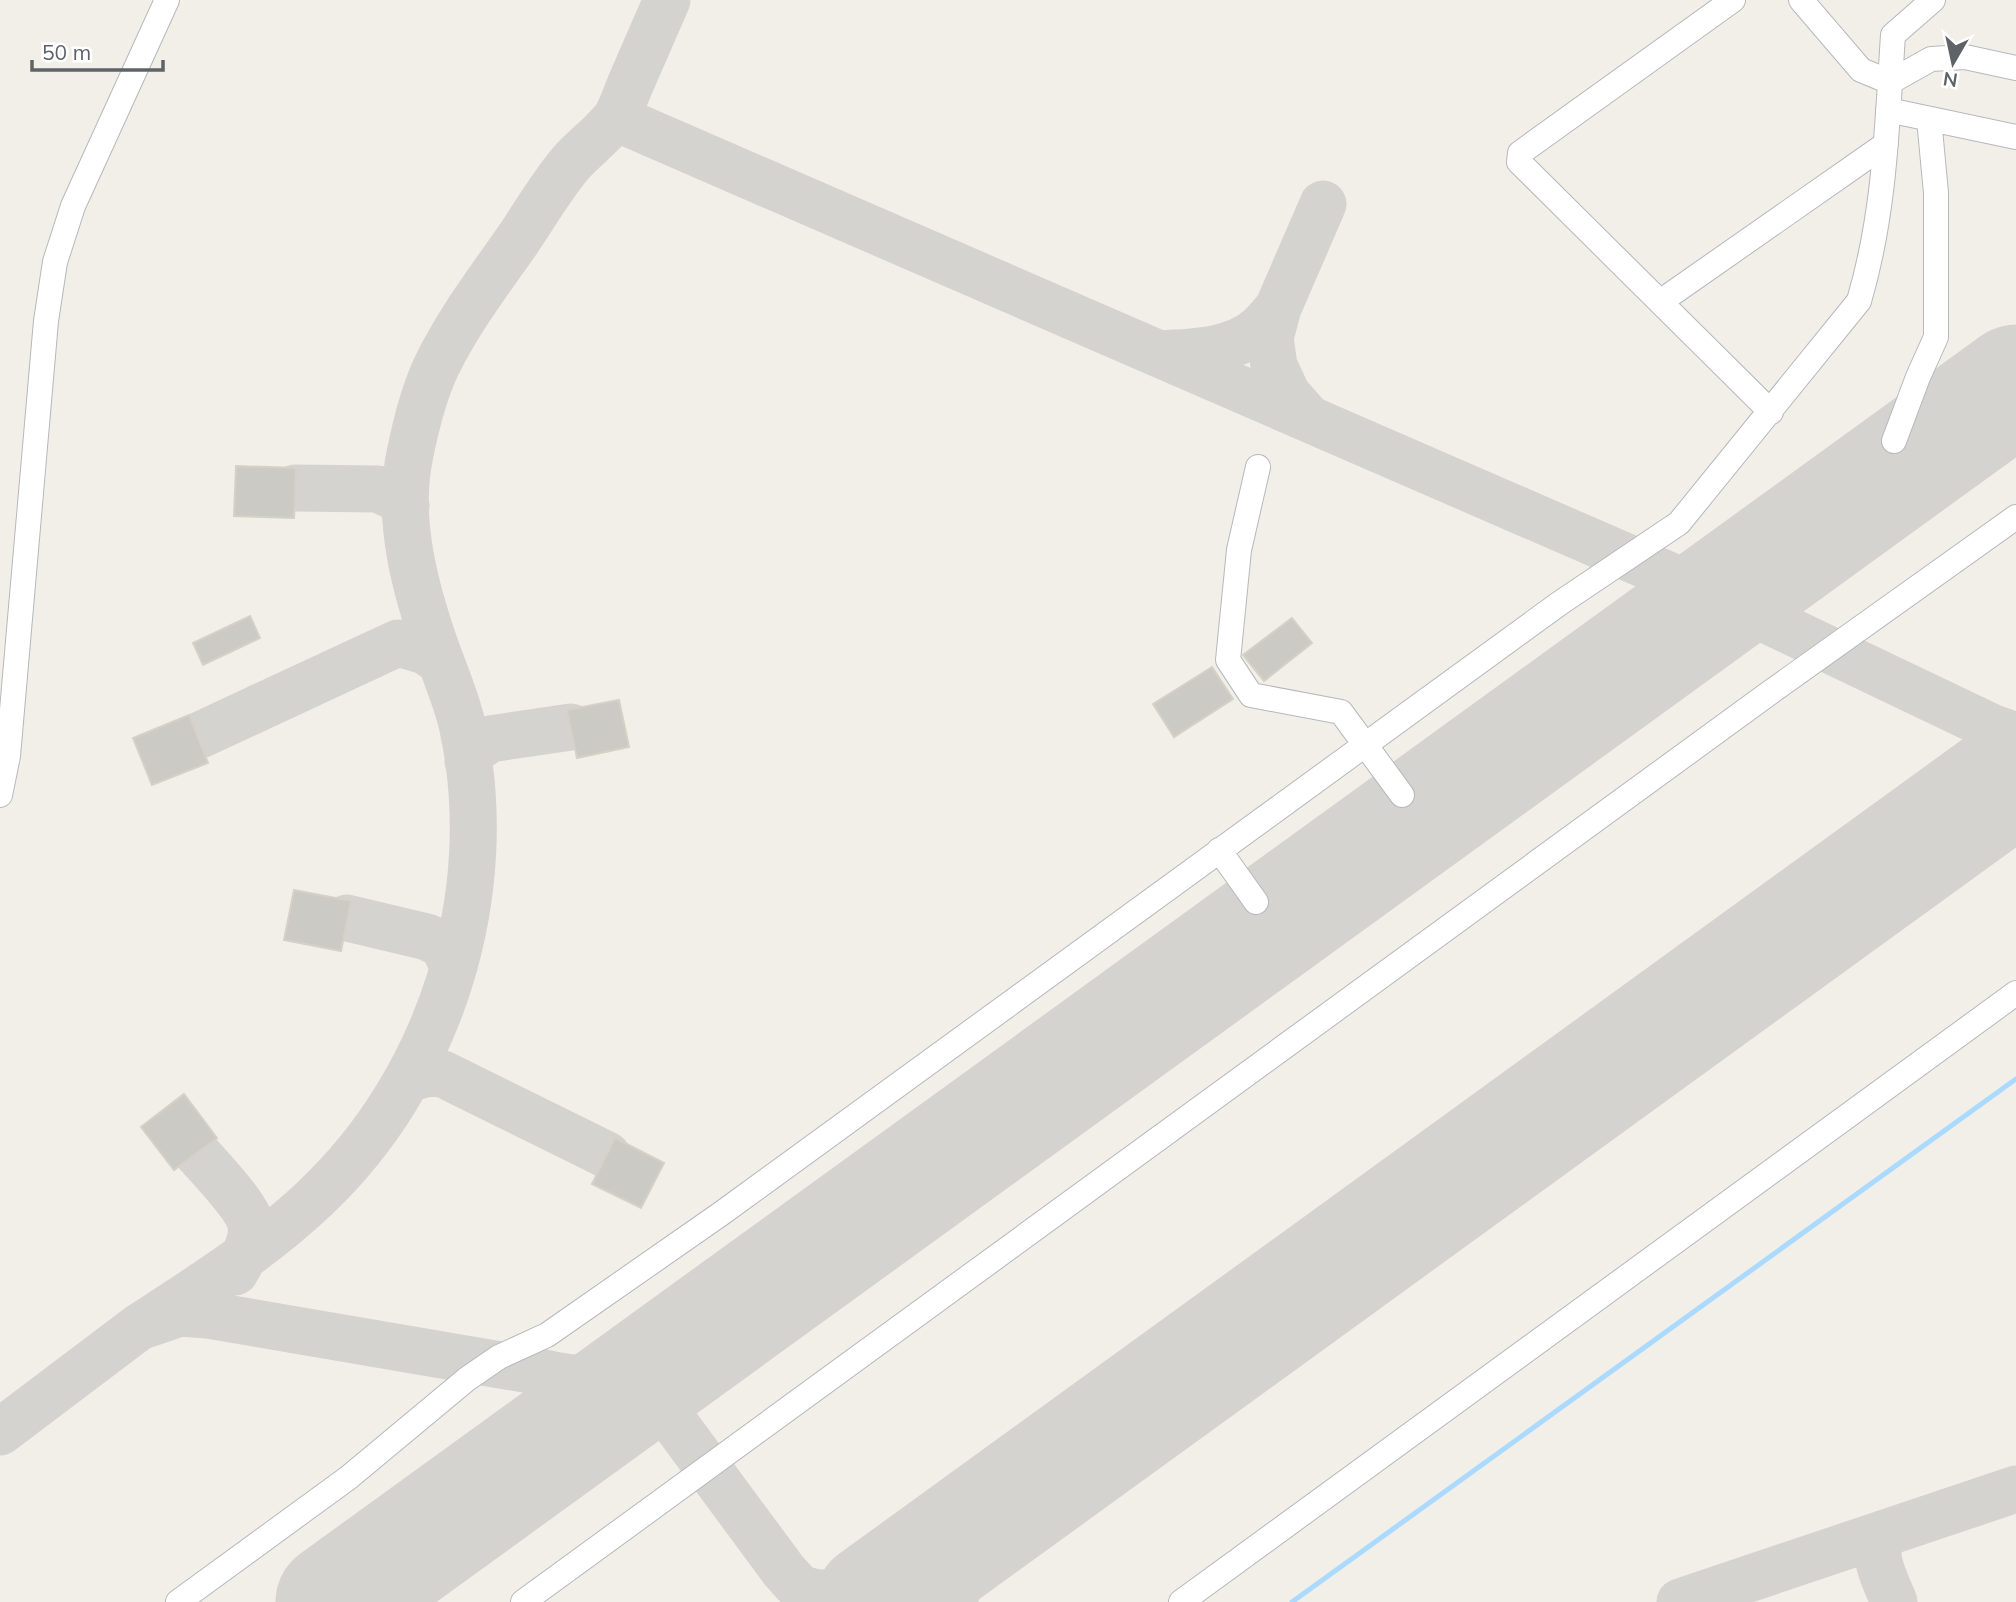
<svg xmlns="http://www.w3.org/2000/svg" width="2016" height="1602" font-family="Mulish,sans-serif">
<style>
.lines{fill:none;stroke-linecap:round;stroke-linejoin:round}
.stream{stroke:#aadaff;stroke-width:5}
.taxiway{stroke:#d4d3d0;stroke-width:47}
.runway{stroke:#d4d3d0;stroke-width:119}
.building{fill:#cccac5;stroke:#d6d1c6;stroke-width:2}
.minor-casing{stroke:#b5b8bc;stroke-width:26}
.minor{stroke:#fff;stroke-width:24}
</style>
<rect width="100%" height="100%" fill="#f1efe8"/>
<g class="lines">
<!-- stream -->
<path class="stream" d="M1292,1602L2016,1079"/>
<!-- taxiway -->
<path class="taxiway" d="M616,118L1721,598L1991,727L2016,736
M1159,354C1193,352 1232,352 1259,329C1266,323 1272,315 1278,308
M1309,419L1287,394L1274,366L1270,338L1278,308L1323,204
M295,488L378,489L397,498L406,506
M1769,564C1759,582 1760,602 1769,621
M1975,719C2001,745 2002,765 1985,796
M198,736L398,643L425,651L441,662
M468,761L474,750L490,739L571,727
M347,918L427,937L443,945L453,966
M408,1079L428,1073L443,1074L607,1155
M197,1153C210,1168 248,1207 251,1225C254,1242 243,1258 235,1272
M139,1327C199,1288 261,1249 314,1199C440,1081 500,894 462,724C456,699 446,676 437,651C415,589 396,519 410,454C416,424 424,392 437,365C459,320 489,281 517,241C534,216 550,188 570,164C583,149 601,136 614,120C621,111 625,97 630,85C642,57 655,28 667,0
M673,1357L666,1379L668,1414L784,1571C789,1576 794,1583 799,1587C828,1602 882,1586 911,1575
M536,1371C585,1383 606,1381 655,1371
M0,1432L139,1327L180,1313L208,1315L536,1371C558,1391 559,1417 552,1445
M1884,1534C1869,1554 1886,1581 1894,1602
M955,1602C957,1571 964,1554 979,1526
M1680,1602L2016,1489"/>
<!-- runway -->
<path class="runway" d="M335,1602L2016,384
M874,1602L2016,774"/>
</g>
<!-- building -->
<path class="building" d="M236,466L296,468L294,518L234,516Z
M250,616L260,638L203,665L193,643Z
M1292,618L1312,643L1264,681L1243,655Z
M1212,667L1233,699L1174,737L1153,704Z
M619,700L629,747L577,758L567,710Z
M189,715L208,763L152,785L133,738Z
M294,890L351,901L341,951L284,940Z
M184,1094L217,1138L174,1170L141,1127Z
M615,1138L664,1163L641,1208L592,1184Z"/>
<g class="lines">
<!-- minor casing -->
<g class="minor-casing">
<path id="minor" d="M1733,0L1520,153L1519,162L1771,412
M1801,0L1861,70L1890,82L1931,59L1965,57L2016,68
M1888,110L2016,137
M1660,302L1886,144
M1894,441L1918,377L1936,337V193L1929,119
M1258,467L1239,550L1228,660L1251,695L1341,712L1402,795
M0,795L8,756L46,321L55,262L73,206L167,0
M1219,850L1256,902
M178,1602L348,1478L467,1379L499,1357L547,1335L722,1213L1560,603L1679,523L1859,301C1885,213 1887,126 1893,35L1933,0
M523,1602L1768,694L2016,517
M1181,1602L2016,993"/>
</g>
<!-- minor -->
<use href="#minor" class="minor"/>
</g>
<!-- north arrow -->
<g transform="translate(1953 63) rotate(189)" stroke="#ffffff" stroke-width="5" paint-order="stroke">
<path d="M0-5L12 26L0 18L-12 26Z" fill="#5f6368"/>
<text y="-10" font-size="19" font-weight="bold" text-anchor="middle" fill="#5f6368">N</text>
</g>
<!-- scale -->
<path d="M32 60v10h131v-10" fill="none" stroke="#5f6368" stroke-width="3.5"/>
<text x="42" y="60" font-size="21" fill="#5f6368" stroke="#ffffff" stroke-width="5" paint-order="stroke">50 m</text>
</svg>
